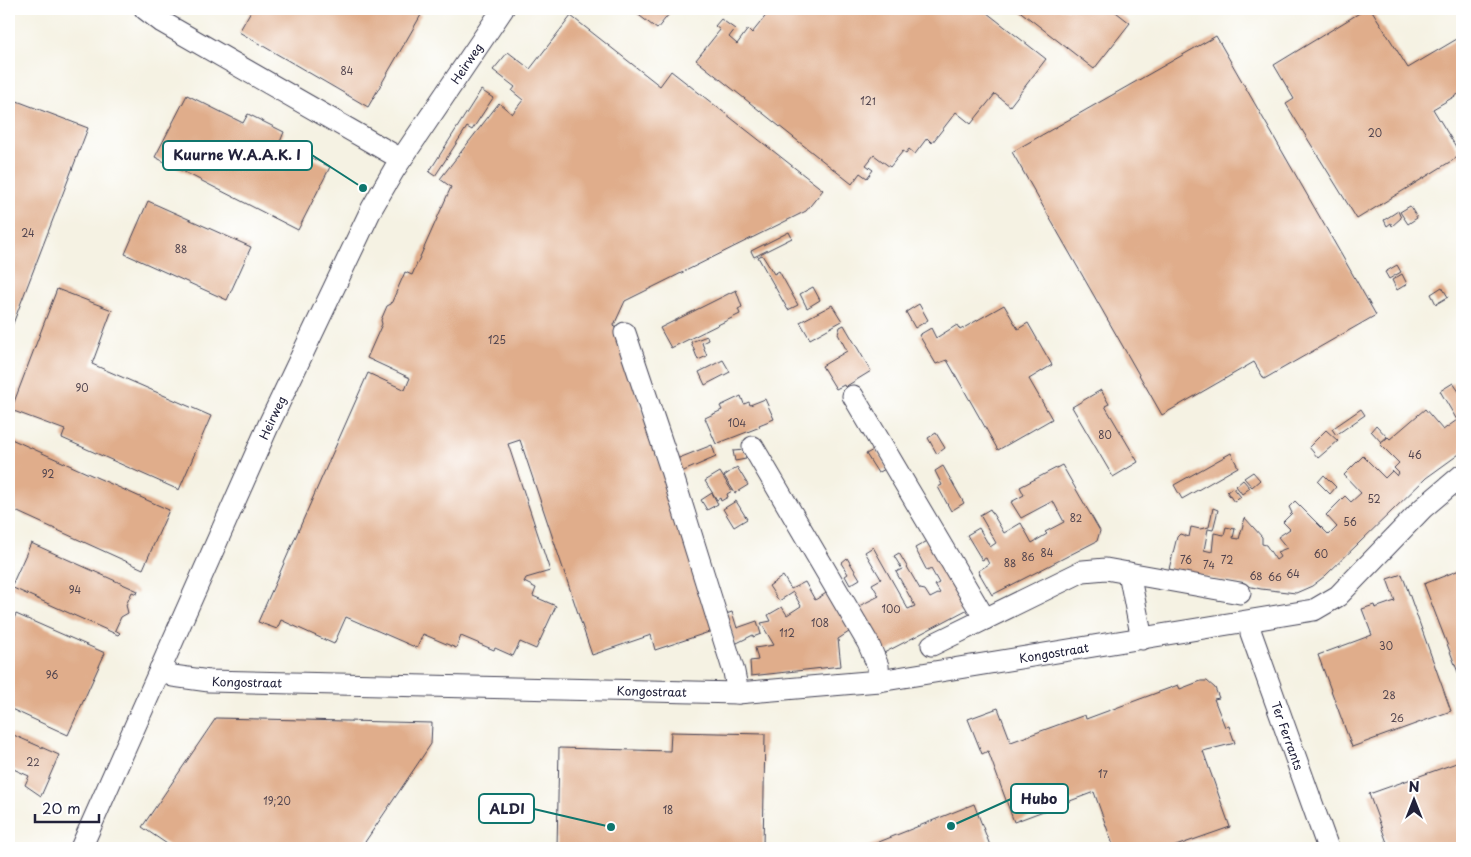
<svg xmlns="http://www.w3.org/2000/svg" width="1471" height="857" font-family="'Playpen Sans',sans-serif">
<style>
.building{fill:#e0ad8b}
.lines{fill:none;stroke-linecap:round;stroke-linejoin:round}
.minor-casing{stroke:#424154;stroke-width:23}
.minor{stroke:#fff;stroke-width:21}
.labels{text-anchor:middle;dominant-baseline:central;stroke-width:4;stroke-linejoin:round;paint-order:stroke}
.number-label{font-size:10px;fill:#52454f}
.street-label{font-size:12px;fill:#22223b;stroke:#fff}
.leader{fill:none;stroke:#0f766e;stroke-width:2}
.callout-dot{fill:#0f766e;stroke:#fff;stroke-width:2}
.callout{fill:#fff;stroke:#0f766e;stroke-width:2}
.callout-label{font-size:14px;text-anchor:middle;font-weight:bold;fill:#22223b}
</style>
<rect width="100%" height="100%" fill="#fff"/>
<filter id="ink" filterUnits="userSpaceOnUse"><feTurbulence type="fractalNoise" baseFrequency=".02" numOctaves="2"/><feDisplacementMap in="SourceGraphic" scale="10" xChannelSelector="R" yChannelSelector="G"/><feConvolveMatrix kernelMatrix="1 2 1 2 8 2 1 2 1" color-interpolation-filters="sRGB"/></filter>
<filter id="wash" filterUnits="userSpaceOnUse"><feTurbulence type="fractalNoise" baseFrequency=".0096" numOctaves="4" result="noise"/><feDisplacementMap in="SourceGraphic" scale="20" xChannelSelector="R" yChannelSelector="G"/><feGaussianBlur stdDeviation="1.12" result="paint"/><feColorMatrix in="noise" values="0 0 0 0 0 0 0 0 0 0 0 0 0 0 0 0 0 1.4 0 .05"/><feComposite in="paint" operator="in"/></filter>
<g filter="url(#wash)">
<rect width="100%" height="100%" fill="#f5f2e3"/>
<g id="blocks">
<!-- building -->
<path class="building" d="M252,9H409L421,15L368,107L239,32Z
M639,9H673L657,29L636,13Z
M762,9H982L1046,59L1010,106L995,94L971,124L956,112L932,143L927,138L915,154L909,149L906,153L903,151L890,167L874,155L866,165L873,170L867,178L860,173L852,184L696,60L720,30L715,26L721,19L735,29L729,37L737,44L748,29L752,33L768,13Z
M1017,9H1112L1130,23L1094,69Z
M1366,9H1371L1408,68L1462,36V92L1433,109L1461,155L1357,219L1286,104L1294,99L1274,65Z
M571,16L660,86L671,71L823,190L806,211L625,301L614,325L715,630L655,650L651,635L592,655L520,440L508,444L550,571L526,578L524,582L536,588L533,596L556,606L536,649L520,642L513,656L495,648L494,650L461,636L456,648L423,634L417,648L346,617L334,644L281,620L277,629L258,622L368,373L405,390L410,378L367,358L382,324L381,320L387,306L391,304L405,272L412,275L451,187L440,179L499,103L512,114L523,100L512,91L515,87L493,70L508,52L530,69Z
M1216,36L1376,315L1264,379L1254,362L1162,415L1012,152Z
M481,90L493,98L472,130L467,127L435,176L429,172Z
M187,95L243,123L248,114L284,132L280,142L330,167L298,230L155,157Z
M9,98L88,128L9,334Z
M148,201L251,247L227,300L125,254Z
M1410,206L1417,218L1408,224L1400,212Z
M1398,211L1401,218L1392,226L1391,223L1387,226L1384,220Z
M789,232L792,238L754,257L751,251Z
M762,255L774,274L779,271L798,305L788,310L758,257Z
M1397,265L1401,272L1389,279L1385,272Z
M1402,274L1407,284L1397,290L1392,280Z
M813,287L820,300L807,308L800,294Z
M1442,287L1448,297L1436,304L1431,294Z
M57,289L112,310L92,364L211,416L179,490L62,438L65,430L11,410Z
M736,290L742,307L738,309L740,314L671,348L660,328Z
M919,304L928,320L915,328L906,312Z
M832,305L842,321L810,339L800,322Z
M1004,305L1018,329L1028,323L1052,365L1029,379L1052,419L998,450L947,360L936,364L919,335L931,328L936,338L957,325L960,330Z
M844,325L871,371L845,387L844,385L836,389L822,366L847,351L838,334L840,327Z
M707,336L708,340L702,343L707,356L698,360L691,342Z
M723,360L730,372L705,385L699,372Z
M1453,383L1462,396V452L1426,478L1325,576L1312,586L1296,593L1261,589L1169,569L1177,537L1180,534L1189,537L1191,527L1200,529L1209,527L1213,508L1218,510L1213,530L1208,529L1204,550L1212,552L1214,533L1224,535L1226,527L1235,529L1233,538L1239,539L1245,518L1262,537V544L1266,545L1276,560L1280,557L1277,552L1287,548L1278,537L1290,529L1283,522L1292,513L1289,507L1295,501L1329,535L1337,527L1326,515L1345,496L1351,502L1361,493L1344,475L1363,456L1385,478L1392,471L1397,476L1399,473L1394,468L1399,463L1380,444L1388,437L1390,439L1425,409L1443,430L1457,420L1440,391Z
M1101,390L1109,404L1105,406L1138,462L1113,477L1072,407Z
M741,396L744,404L749,402L750,405L765,399L774,419L759,425L760,427L716,444L705,418L722,410L720,406Z
M1361,409L1365,415L1336,435L1332,429Z
M1376,425L1387,437L1381,442L1371,431Z
M1326,430L1338,441L1318,458L1309,447Z
M936,433L945,448L937,454L928,438Z
M9,438L169,510L143,569L9,508Z
M712,445L716,457L679,473L674,460Z
M875,449L887,468L878,473L866,454Z
M745,450L746,459L735,461L733,451Z
M1231,453L1238,467L1182,499L1174,485Z
M1062,465L1100,531L1097,541L992,595L978,571L989,564L986,558L982,560L967,535L979,528L990,547L996,543L980,515L990,509L1004,533L1021,523L1032,543L1047,534L1045,532L1064,522L1053,501L1021,518L1011,502L1024,495L1020,487Z
M943,466L964,503L951,511L938,487L942,485L935,471Z
M737,467L748,485L735,493L724,476Z
M720,472L732,491L727,494L728,497L721,501L720,498L717,500L705,481Z
M1253,472L1260,480L1252,487L1244,478Z
M1324,475L1336,487L1330,494L1318,482Z
M1243,480L1250,488L1242,494L1236,486Z
M1233,487L1241,497L1234,502L1227,492Z
M712,493L718,504L707,510L701,500Z
M736,501L747,519L734,527L723,509Z
M931,539L970,608L882,654L857,607L879,596L872,584L881,579L865,552L873,547L908,609L915,606L896,572L902,569L894,556L899,553L920,589L925,590L930,598L940,593L935,585L939,583L931,569L927,571L915,548Z
M31,543L138,591L137,594L132,592L126,605L128,613L121,617L115,630L120,633L118,635L11,587Z
M847,558L860,579L850,585L845,576L848,574L841,563Z
M1462,569V673L1459,675L1424,584Z
M1402,574L1451,711L1352,747L1318,655L1372,635L1362,609L1374,605L1375,608L1395,601L1387,579Z
M783,576L791,589L805,582L815,600L828,592L852,630L838,639L841,666L751,676L750,661L758,660L755,648L774,645L761,623L771,621L768,615L782,607L787,615L801,606L793,592L779,601L769,586Z
M732,612L737,628L757,621L761,634L753,637V635L735,644L726,614Z
M16,614L105,653L68,735L9,708V630Z
M1201,681H1207L1215,688L1219,698L1214,699L1225,727L1229,726L1235,743L1203,751L1230,827L1170,848H1114L1094,792L1014,822L988,751L982,754L968,719L998,708L1011,742L1085,715L1086,719L1178,685L1180,689Z
M216,718L432,723L431,744L361,848H173L142,827Z
M671,732L765,734L763,848H557L559,748L670,751Z
M9,733L59,755L41,796L25,785L29,776L9,767Z
M1462,761V848H1389L1369,794Z
M974,804L991,848H864Z"/>
</g>
</g>
<g filter="url(#ink)">
<use href="#blocks" fill-opacity="0" stroke="#424154" stroke-width="1"/>
<g class="lines">
<!-- minor casing -->
<g class="minor-casing">
<g id="minor">
<path d="M145,9L162,22L401,159"/>
<path d="M625,333L671,470L734,672L738,693"/>
<path d="M853,396L985,619"/>
<path d="M753,447L868,643L878,666L879,681"/>
<path d="M1129,573L1142,639"/>
<path id="s1" d="M1250,622L1251,633L1328,848"/>
<path d="M932,645L1083,571L1106,569L1240,593"/>
<path id="s2" d="M160,669L173,676L209,681L738,693L879,681L1314,610L1338,596L1423,508L1462,475"/>
<path id="s3" d="M81,848L269,424L372,208L394,170L503,9"/>
</g>
</g>
<!-- minor -->
<use href="#minor" class="minor"/>
</g>
</g>
<g class="labels">
<!-- number labels -->
<g class="number-label">
<text x="347" y="70">84</text>
<text x="868" y="100">121</text>
<text x="1375" y="132">20</text>
<text x="28" y="232">24</text>
<text x="181" y="248">88</text>
<text x="497" y="339">125</text>
<text x="82" y="387">90</text>
<text x="737" y="422">104</text>
<text x="1105" y="434">80</text>
<text x="1415" y="454">46</text>
<text x="48" y="473">92</text>
<text x="1374" y="498">52</text>
<text x="1076" y="517">82</text>
<text x="1350" y="521">56</text>
<text x="1047" y="552">84</text>
<text x="1321" y="553">60</text>
<text x="1028" y="556">86</text>
<text x="1186" y="559">76</text>
<text x="1227" y="559">72</text>
<text x="1010" y="562">88</text>
<text x="1209" y="564">74</text>
<text x="1293" y="573">64</text>
<text x="1256" y="575">68</text>
<text x="1275" y="576">66</text>
<text x="75" y="589">94</text>
<text x="891" y="608">100</text>
<text x="820" y="622">108</text>
<text x="787" y="632">112</text>
<text x="1386" y="645">30</text>
<text x="52" y="674">96</text>
<text x="1389" y="694">28</text>
<text x="1397" y="717">26</text>
<text x="33" y="761">22</text>
<text x="1103" y="773">17</text>
<text x="277" y="800">19;20</text>
<text x="668" y="809">18</text>
</g>
<!-- street labels -->
<g class="street-label">
<text stroke="none"><textPath href="#s3" startOffset="876">Heirweg</textPath></text>
<text stroke="none"><textPath href="#s3" startOffset="471">Heirweg</textPath></text>
<text stroke="none"><textPath href="#s2" startOffset="899">Kongostraat</textPath></text>
<text stroke="none"><textPath href="#s2" startOffset="89">Kongostraat</textPath></text>
<text stroke="none"><textPath href="#s2" startOffset="494">Kongostraat</textPath></text>
<text stroke="none"><textPath href="#s1" startOffset="120">Ter Ferrants</textPath></text>
</g>
</g>
<!-- callouts -->
<path class="leader" d="M363 188L312 155M951 826L1011 799M611 827L534 809"/>
<g class="callout-dot">
<circle cx="363" cy="188" r="5"/>
<circle cx="951" cy="826" r="5"/>
<circle cx="611" cy="827" r="5"/>
</g>
<g class="callout">
<rect x="163" y="141" width="149" height="29" rx="5"/>
<rect x="1011" y="784" width="57" height="29" rx="5"/>
<rect x="479" y="794" width="55" height="29" rx="5"/>
</g>
<g class="callout-label">
<text x="237" y="160">Kuurne W.A.A.K. I</text>
<text x="1039" y="804">Hubo</text>
<text x="507" y="814">ALDI</text>
</g>
<!-- margin -->
<rect width="1471" height="857" fill="none" stroke="#fff" stroke-width="30"/>
<!-- north arrow -->
<g transform="translate(1414 800)" stroke="#ffffff" stroke-width="4" paint-order="stroke">
<path d="M0-4L9 19L0 12L-9 19Z" fill="#22223b"/>
<text y="-8" font-size="14" font-weight="bold" text-anchor="middle" fill="#22223b">N</text>
</g>
<!-- scale -->
<path d="M35 814v8h64v-8" fill="none" stroke="#22223b" stroke-width="2.5"/>
<text x="42" y="814" font-size="15" fill="#22223b" stroke="#ffffff" stroke-width="4" paint-order="stroke">20 m</text>
</svg>
